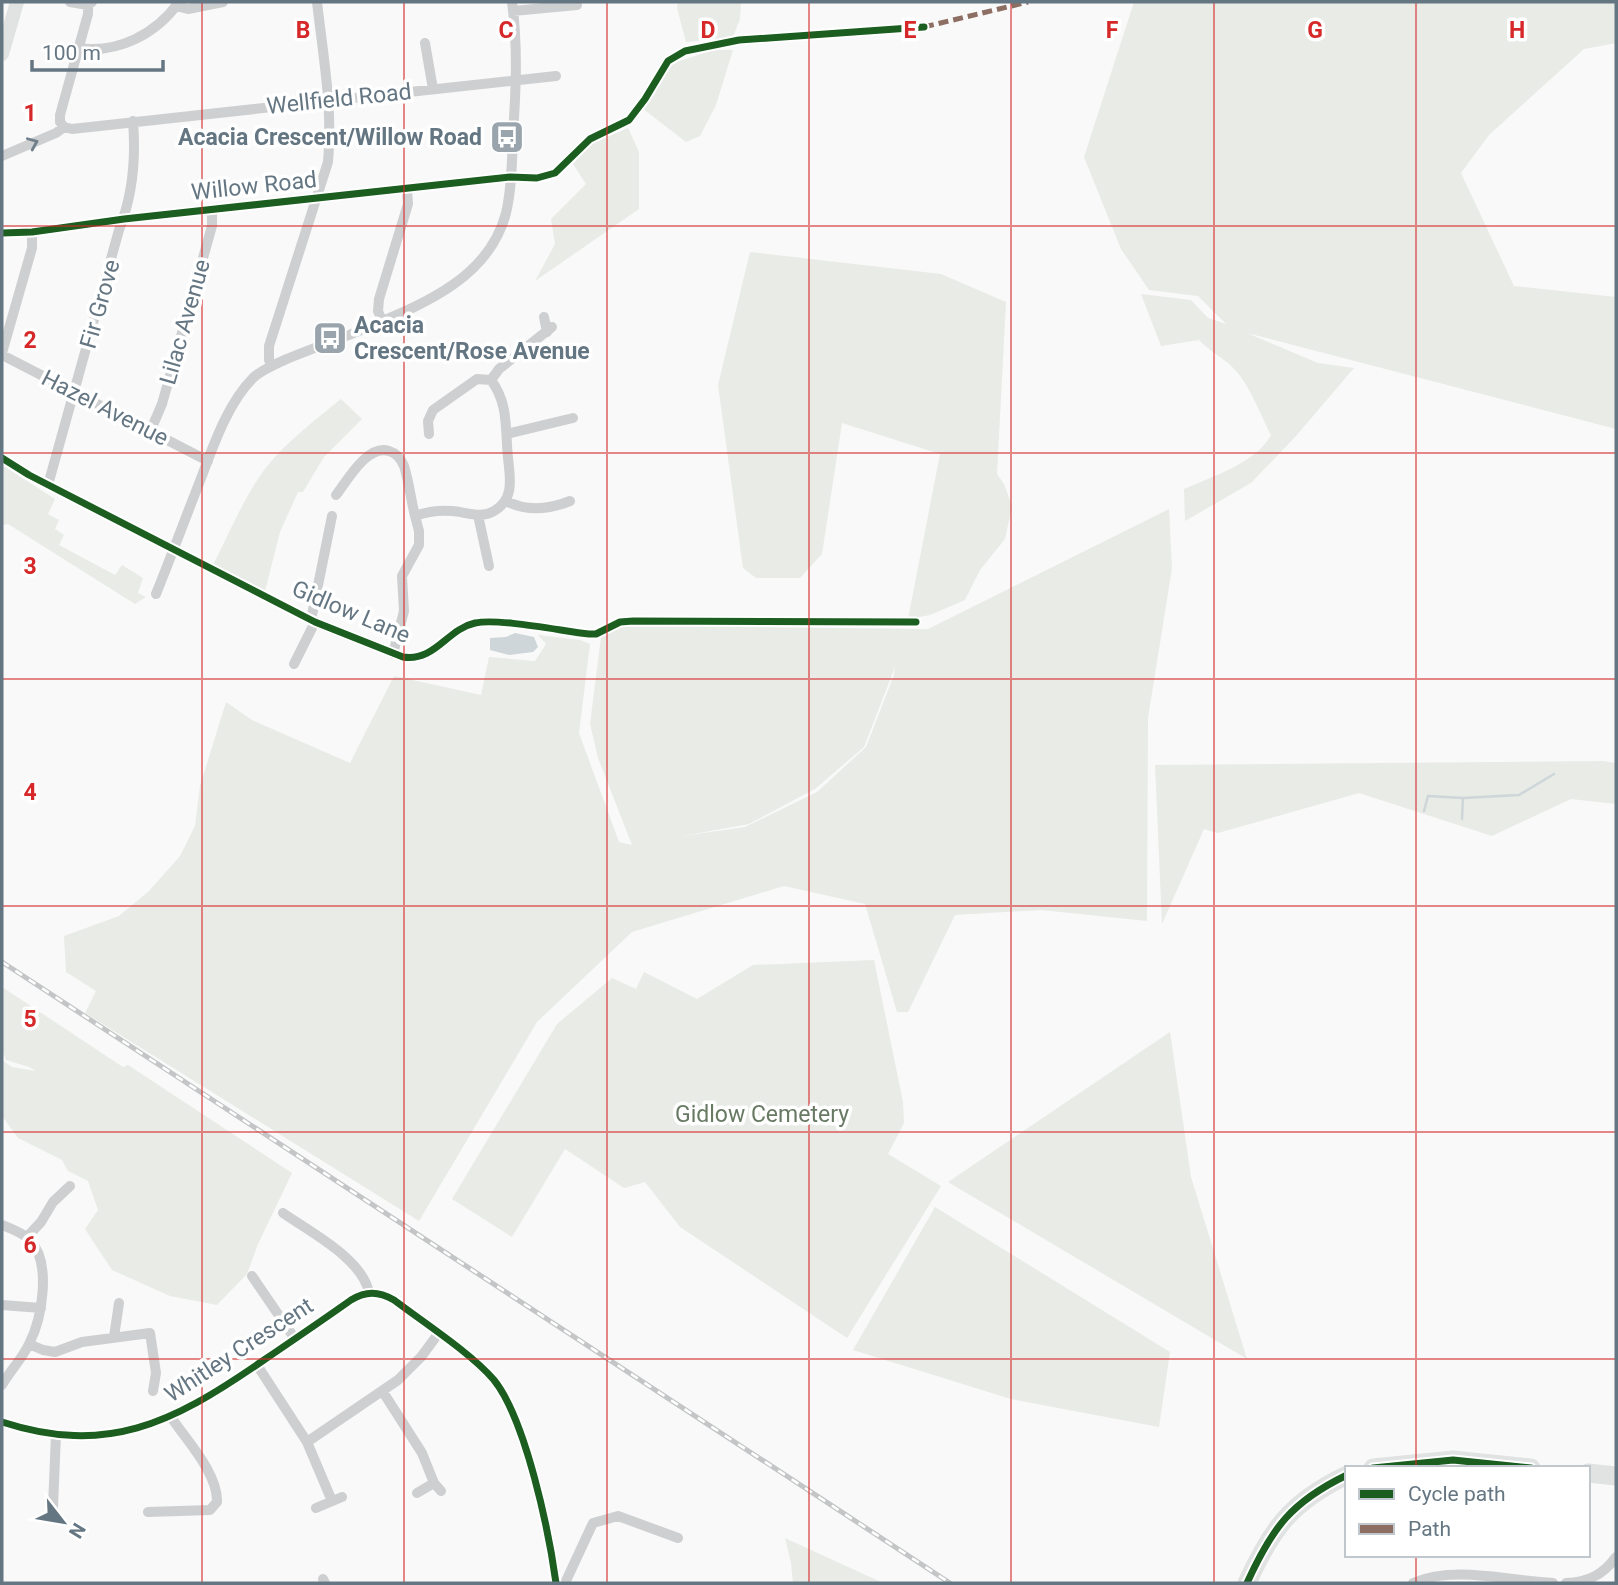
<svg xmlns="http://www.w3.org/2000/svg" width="1618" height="1585" font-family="Roboto,sans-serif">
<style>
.green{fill:#e8ebe6;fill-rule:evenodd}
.water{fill:#ced6d9}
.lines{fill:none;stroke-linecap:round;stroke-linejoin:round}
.stream{stroke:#ced6d9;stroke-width:2.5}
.street{stroke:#cecfd0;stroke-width:10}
.secondary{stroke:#e1e2e2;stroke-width:14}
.highway{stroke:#e1e2e2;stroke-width:19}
.rail-casing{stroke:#c3c5c6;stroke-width:5}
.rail{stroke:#fff;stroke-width:2.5;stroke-dasharray:8;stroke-linecap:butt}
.quiet{stroke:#8d6e63;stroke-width:5;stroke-dasharray:10 5;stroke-linecap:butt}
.cycleway-casing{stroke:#fff;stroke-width:11}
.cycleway{stroke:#1b5e20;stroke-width:7}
.oneway{stroke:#707f8b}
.grid{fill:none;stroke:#d62828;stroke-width:2;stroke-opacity:0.55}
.labels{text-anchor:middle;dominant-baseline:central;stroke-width:7;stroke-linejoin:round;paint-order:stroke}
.street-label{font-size:23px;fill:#657683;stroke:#fff}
.poi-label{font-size:23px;font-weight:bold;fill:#657683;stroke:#fff;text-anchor:end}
.park-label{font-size:23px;fill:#687a64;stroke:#fff}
.grid-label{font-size:23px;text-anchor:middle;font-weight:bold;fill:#d62828;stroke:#fff;stroke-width:7;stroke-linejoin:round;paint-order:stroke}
</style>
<rect width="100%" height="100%" fill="#f9f9f9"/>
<!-- green -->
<path class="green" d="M678,2H741L740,19L733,37L686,42L677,8Z
M1134,2H1616V43L1584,49L1489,135L1461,173L1514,286L1616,297V429L1247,333L1318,363L1354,368L1296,436L1251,483L1185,521L1184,489C1212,477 1257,462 1271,435C1261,416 1250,386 1236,371C1225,358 1210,352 1199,340L1161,346L1141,294L1191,300L1208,318L1226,324L1198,296L1149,290L1121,249L1084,157Z
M713,50H733L716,105L700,136L686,142L642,108L658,80L674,63Z
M628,128L639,152V209L535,281L555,244L551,219L586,184L573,164L589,145Z
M750,252L941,274L1006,302L997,474L1004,484L1012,506L1005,539L980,570L965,600L930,615L908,619L940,454L842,423L822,554L800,578H756L743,568L718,385Z
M341,399L362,419L324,457L303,492H298L280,532L265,591L213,565C230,532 245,494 268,465C289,440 315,420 341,399Z
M2,465L55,499L48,514L59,520L55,529L64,535L59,545L115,575L122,565L143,578L138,593L146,597L135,604L8,524L2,525Z
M1169,509L1172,568L1148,718L1147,921L1041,910L955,915L908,1012H897L865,904L784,886L632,932L537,1022L419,1221L85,1013L96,991L66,972L64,936L119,916L149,891L180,856L195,826L200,786L226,702L252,720L350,763L394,676L481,695L489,657L535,661L546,644L538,635L580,640L590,644L579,733L619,842L632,845L598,758L590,724L601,637L610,629L628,626L928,629ZM895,667L894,675L866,747L817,792L745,827L683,836L749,824L815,789L864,747Z
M1603,761L1616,763V804L1571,799L1492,836L1359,793L1218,833L1204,829L1162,924L1155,765Z
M874,960L903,1102L904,1123L888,1154L941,1186L847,1338L680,1227L645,1182L624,1188L565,1149L512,1237L452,1199L557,1024L612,978L636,989L644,972L697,999L753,965Z
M2,987L123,1067L128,1065L292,1173L258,1244L247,1274L217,1305L170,1296L112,1270L85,1229L98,1210L88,1181L68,1171L62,1160L18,1138L2,1116V1060L12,1067L36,1071L29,1067L6,1060L2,1051Z
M1170,1032L1191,1177L1247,1359L948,1182Z
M935,1207L1170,1352L1159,1427L1011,1399L853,1350Z
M785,1538L883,1583H793L791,1563Z"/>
<!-- water -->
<path class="water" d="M515,633L534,637L538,647L533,652L509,655L490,650V638L506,637Z"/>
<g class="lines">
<!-- stream -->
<path class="stream" d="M1424,811L1428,796L1463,798L1519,795L1554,774
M1462,819L1463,798"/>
<!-- street -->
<path class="street" d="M70,2L88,5
M176,6L188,9L223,2
M513,11L577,5
M425,43L433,89
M78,48C118,54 156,34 179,2
M64,127L60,122V115L88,14V5L92,2
M2,156L56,133L64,127L72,129L556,76
M2,233L32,232L124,219L510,177L537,178L555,173L590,139L629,120L645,99L668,61L685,51L739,40L924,27
M544,317L547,332
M382,321L378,311L379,299L408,204L407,189
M2,353L32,248V232
M2,355L208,461
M272,366L269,360V346L328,162C333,109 323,55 317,2
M491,380L499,369L552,327
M150,432L162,404L212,226V211
M507,434L573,418
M2,458L29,475L315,622L403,657C435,662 447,629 475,623C499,618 562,631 589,634H596L620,622L633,621L916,622
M48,485L119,230C133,195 136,158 133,121
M336,495C347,481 367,444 389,451C396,453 401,459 404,466C409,482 411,500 415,516
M506,501C527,512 548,510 570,501
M478,515L489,566
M156,594C171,557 185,519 200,481C213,447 227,404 253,378C270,362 330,343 354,333C413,308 488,283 506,213C512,188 512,159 513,134C516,90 518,46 512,2
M311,620L332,516
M393,654L404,611L402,576L419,545V531L415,516C426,512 440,510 452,511C466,512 481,519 494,511C515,499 510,477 508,458C505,430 509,404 491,380L477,379L433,410L428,421L429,434
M294,664L315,622
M283,1213C310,1232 363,1259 369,1293
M2,1225C12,1229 23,1233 30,1240C52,1263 42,1319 29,1344C22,1359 10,1371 2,1385
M27,1237L41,1222L53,1202L70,1186
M252,1276L295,1339
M2,1305L41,1308
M114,1337L119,1303
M29,1344L43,1350L55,1352L82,1342L150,1333L156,1373L153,1391
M257,1365L307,1442L332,1501
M383,1392L422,1453L434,1483L441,1491
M2,1422C107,1456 172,1423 258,1364C289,1343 320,1322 351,1300C366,1291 378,1291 394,1300C423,1322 471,1353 494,1380C526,1420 549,1532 556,1583
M307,1442L398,1380L421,1357L438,1334
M417,1493L434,1483
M53,1507L56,1434
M316,1508L342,1497
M148,1512L210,1510L217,1502C218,1473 186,1440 171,1417
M323,1579L325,1583
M565,1583L593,1523L618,1516L678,1538
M1413,1583C1455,1565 1508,1581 1553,1583
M1566,1583C1588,1582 1603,1575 1616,1557"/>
<!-- secondary -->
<path class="secondary" d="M2,54L17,2"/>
<!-- highway -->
<path class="highway" d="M1373,1468L1453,1460L1531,1468
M1588,1473L1616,1476
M1247,1583C1272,1528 1291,1502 1347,1475"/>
<!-- rail casing -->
<g class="rail-casing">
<path id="rail" d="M2,962L950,1583"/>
</g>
<!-- rail -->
<use href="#rail" class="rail"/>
<!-- quiet -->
<path class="quiet" d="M924,27L1028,2"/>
<!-- cycleway casing -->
<g class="cycleway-casing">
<path id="cycleway" d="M2,233L32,232L124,219L510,177L537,178L555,173L590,139L629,120L645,99L668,61L685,51L739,40L924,27
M2,458L29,475L315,622L403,657C435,662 447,629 475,623C499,618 562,631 589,634H596L620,622L633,621L916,622
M2,1422C107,1456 172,1423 258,1364C289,1343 320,1322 351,1300C366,1291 378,1291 394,1300C423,1322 471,1353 494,1380C526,1420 549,1532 556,1583
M1373,1468L1453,1460L1531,1468
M1247,1583C1272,1528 1291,1502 1347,1475"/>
</g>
<!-- cycleway -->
<use href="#cycleway" class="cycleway"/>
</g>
<!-- one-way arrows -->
<defs><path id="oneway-chevron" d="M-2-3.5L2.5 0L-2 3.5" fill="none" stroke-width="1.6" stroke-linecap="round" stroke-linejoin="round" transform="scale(1.75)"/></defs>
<use class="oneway" href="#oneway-chevron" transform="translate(33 143) rotate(-23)"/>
<!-- grid -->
<path class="grid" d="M202,2V1583M404,2V1583M607,2V1583M809,2V1583M1011,2V1583M1214,2V1583M1416,2V1468M2,226H1616M2,453H1616M2,679H1616M2,906H1616M2,1132H1616M2,1359H1616M1416,1555V1583"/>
<!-- icons -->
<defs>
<g id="bus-square" transform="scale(1.75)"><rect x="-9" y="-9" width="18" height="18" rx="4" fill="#99a4ac" stroke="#fff"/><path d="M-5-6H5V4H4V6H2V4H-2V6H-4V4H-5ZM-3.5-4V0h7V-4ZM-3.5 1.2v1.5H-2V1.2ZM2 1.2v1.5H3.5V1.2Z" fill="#fff"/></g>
</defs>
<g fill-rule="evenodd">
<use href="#bus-square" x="507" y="137"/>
<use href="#bus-square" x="330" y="338"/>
</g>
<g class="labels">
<!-- street labels -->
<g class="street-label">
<text transform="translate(339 99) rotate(-6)">Wellfield Road</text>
<text transform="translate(254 186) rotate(-6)">Willow Road</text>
<text transform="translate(100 304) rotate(-74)">Fir Grove</text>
<text transform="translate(185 322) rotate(-74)">Lilac Avenue</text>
<text transform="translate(105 408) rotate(27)">Hazel Avenue</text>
<text transform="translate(351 612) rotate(23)">Gidlow Lane</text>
<text transform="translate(239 1350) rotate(-33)">Whitley Crescent</text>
</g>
<!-- poi labels -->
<g class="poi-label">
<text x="482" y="137">Acacia Crescent/Willow Road</text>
<text x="354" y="325" text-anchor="start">Acacia<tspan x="354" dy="26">Crescent/Rose Avenue</tspan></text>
</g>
<!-- park labels -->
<g class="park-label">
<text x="762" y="1114">Gidlow Cemetery</text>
</g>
</g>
<g class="grid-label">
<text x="303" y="38">B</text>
<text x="506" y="38">C</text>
<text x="708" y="38">D</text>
<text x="910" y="38">E</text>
<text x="1112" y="38">F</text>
<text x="1315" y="38">G</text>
<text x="1517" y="38">H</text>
<text x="30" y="121">1</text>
<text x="30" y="348">2</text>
<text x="30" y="574">3</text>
<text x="30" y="800">4</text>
<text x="30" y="1027">5</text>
<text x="30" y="1253">6</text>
</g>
<!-- border -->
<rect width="1618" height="1585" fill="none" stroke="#657683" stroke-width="7"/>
<!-- legend -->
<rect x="1345" y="1466" width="245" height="91" fill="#ffffff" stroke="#c1c8cd" stroke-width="2"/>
<rect x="1359" y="1489" width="35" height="10" fill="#1b5e20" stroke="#c1c8cd" stroke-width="2"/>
<text x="1408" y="1501" font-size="21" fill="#657683">Cycle path</text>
<rect x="1359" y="1524" width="35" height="10" fill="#8d6e63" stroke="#c1c8cd" stroke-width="2"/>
<text x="1408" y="1536" font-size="21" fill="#657683">Path</text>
<!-- north arrow -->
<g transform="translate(63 1522) rotate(121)" stroke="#ffffff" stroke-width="5" paint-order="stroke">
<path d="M0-5L12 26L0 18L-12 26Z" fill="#657683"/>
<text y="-10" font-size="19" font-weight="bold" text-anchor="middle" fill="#657683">N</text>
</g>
<!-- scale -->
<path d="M32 60v10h131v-10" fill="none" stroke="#657683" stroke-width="3.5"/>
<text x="42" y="60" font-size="21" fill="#657683" stroke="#ffffff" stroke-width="5" paint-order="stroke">100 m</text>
</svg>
